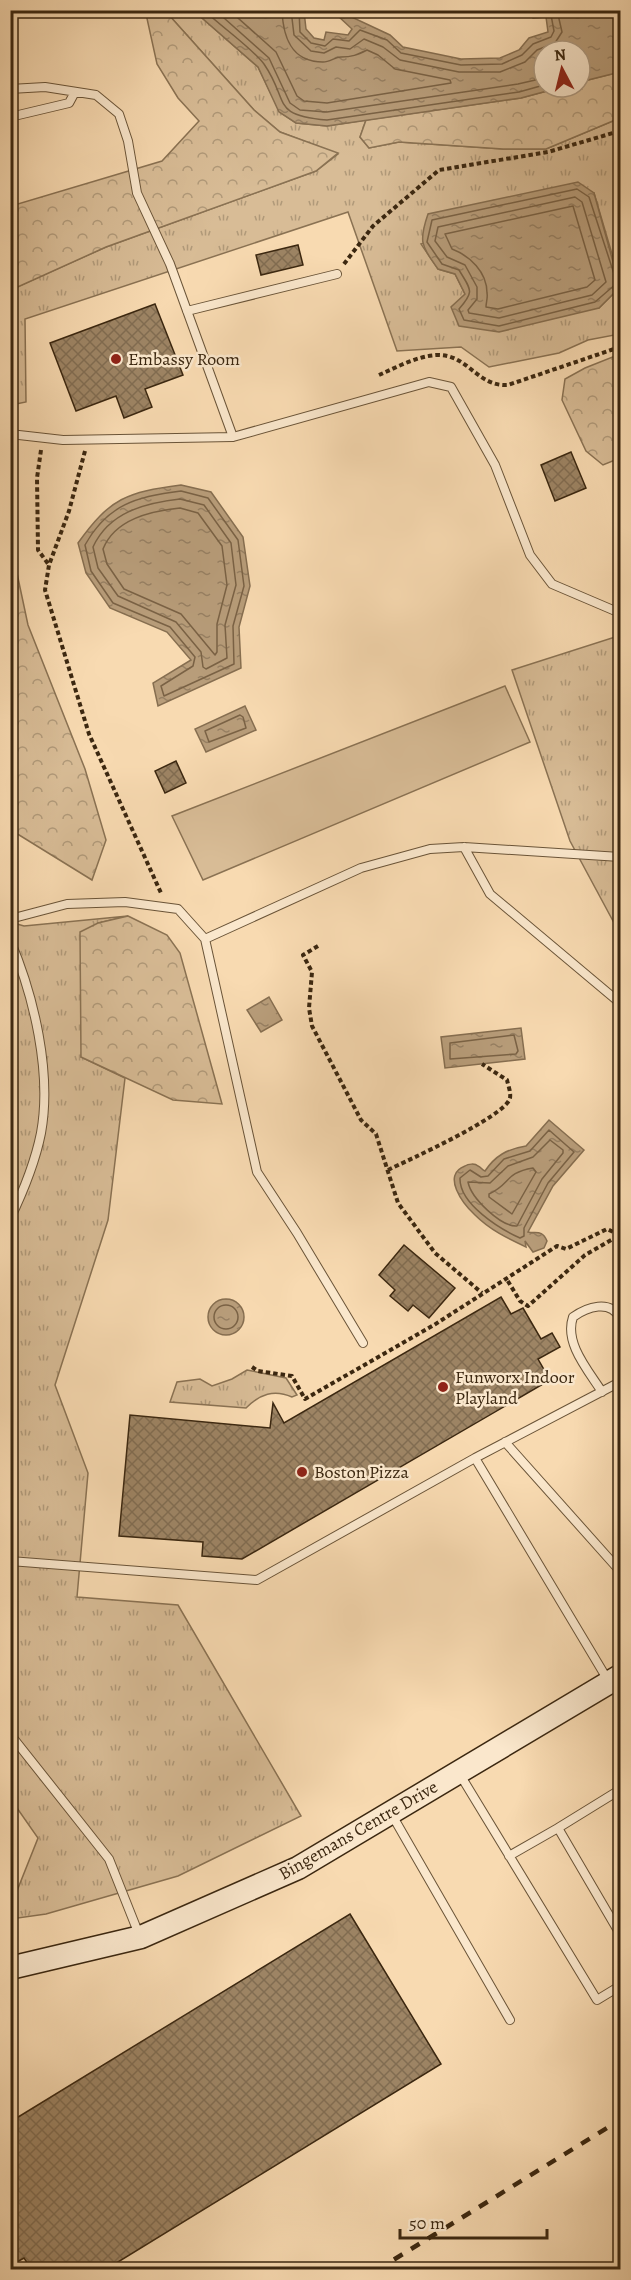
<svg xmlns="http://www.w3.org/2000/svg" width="631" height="2280" font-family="Alegreya,serif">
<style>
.grass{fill:url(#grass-tufts);stroke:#8a7253;stroke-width:1.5}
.forest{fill:url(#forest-crowns);stroke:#8a7253;stroke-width:1.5}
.park{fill:#d8bc96;stroke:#8a7253;stroke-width:1.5}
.water{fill:url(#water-ripples);stroke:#866e50;stroke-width:1.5}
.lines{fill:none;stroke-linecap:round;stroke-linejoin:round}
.shore{stroke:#7a6245;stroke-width:1.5}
.building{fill:url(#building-cross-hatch);stroke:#3b2710;stroke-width:1.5}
.lane-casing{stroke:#6a5438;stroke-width:10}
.secondary-casing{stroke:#3b2710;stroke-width:25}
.path{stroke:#3b2710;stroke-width:4;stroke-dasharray:4.5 3;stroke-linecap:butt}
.lane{stroke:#fae7cc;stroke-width:8}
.secondary{stroke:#fae7cc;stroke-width:22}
.rail{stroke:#3b2710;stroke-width:4.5;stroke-dasharray:10 10;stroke-linecap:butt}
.poi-dot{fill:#8f2418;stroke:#fae7cc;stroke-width:2}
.labels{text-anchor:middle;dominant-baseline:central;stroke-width:5;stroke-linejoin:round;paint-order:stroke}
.poi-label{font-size:18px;fill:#3b2710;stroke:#fae7cc;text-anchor:start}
.street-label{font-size:18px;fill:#3b2710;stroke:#fae7cc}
</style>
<defs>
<pattern id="grass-tufts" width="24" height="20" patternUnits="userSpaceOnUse" patternTransform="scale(1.5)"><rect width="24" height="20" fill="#d8bc96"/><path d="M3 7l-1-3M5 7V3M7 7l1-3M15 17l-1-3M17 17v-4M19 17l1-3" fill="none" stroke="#b09979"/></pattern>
<pattern id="forest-crowns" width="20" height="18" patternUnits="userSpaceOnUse" patternTransform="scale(1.5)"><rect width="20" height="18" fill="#d8bc96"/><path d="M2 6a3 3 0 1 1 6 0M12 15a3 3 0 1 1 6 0" fill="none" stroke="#b09979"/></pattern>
<pattern id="water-ripples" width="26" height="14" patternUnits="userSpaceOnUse" patternTransform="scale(1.5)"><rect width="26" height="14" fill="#b89d7a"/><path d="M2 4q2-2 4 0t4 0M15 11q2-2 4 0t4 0" fill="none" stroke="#978063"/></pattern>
<pattern id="building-cross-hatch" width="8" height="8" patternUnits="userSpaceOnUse" patternTransform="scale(1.5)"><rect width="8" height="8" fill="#9d8464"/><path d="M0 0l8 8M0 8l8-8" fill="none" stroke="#816c51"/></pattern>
</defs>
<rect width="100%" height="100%" fill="#f8dab1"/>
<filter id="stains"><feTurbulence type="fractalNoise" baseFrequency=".00333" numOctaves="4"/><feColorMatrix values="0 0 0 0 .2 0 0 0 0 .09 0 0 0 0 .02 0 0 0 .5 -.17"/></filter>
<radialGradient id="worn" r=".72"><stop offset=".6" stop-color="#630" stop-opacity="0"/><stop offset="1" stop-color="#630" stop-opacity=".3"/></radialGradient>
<!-- grass -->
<path class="grass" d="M116,11H194L258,67L280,112L296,123L327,126L366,120L360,137L369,148L399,142L503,149H546L620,118V281L594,193L421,244L438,269L455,274L465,294L599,308L620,287V334L588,340L559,353L489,367L461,347L397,351L348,212L25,319L26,402L11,405L10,290L106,247L316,171L338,154L280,132L254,110L168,14Z
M615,637L620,638V934L570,841L512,670Z
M128,916L98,923L81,1057L125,1078L108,1220L55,1385L88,1473L77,1597L178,1605L301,1816L178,1876L46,1914L11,1919V1906L38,1838L10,1798V922L24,926Z
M247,1370L286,1378L297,1395L292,1397C274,1389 260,1394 246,1408L170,1402L177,1382L200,1379L212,1386L232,1379Z"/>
<!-- forest -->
<path class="forest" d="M146,14H168L254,110L280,132L338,153L316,171L106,247L11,290V206L162,161L199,121L178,98L157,64Z
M620,72V118L546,149H503L399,142L369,148L360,137L366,120L521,98L562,87H580V82Z
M620,354V458L603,465L586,451L562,400L565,379L585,368Z
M11,545L28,625L85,769L106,840L92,880L11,830Z
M128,916L167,935L180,953L222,1104L173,1100L81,1057L80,932L98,923Z"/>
<!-- park -->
<path class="park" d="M505,686L530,742L203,880L172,816Z"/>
<!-- water -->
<path class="water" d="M194,11H304L306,29L314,38L324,40L326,32L348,35L352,29L338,16L339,11L390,35L403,47L461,59L500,58L519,50L529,38L548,32L546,17L533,18L530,13L504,11H620V72L580,82V51H544V87H562L521,98L327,126L296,123L279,112L258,67Z
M578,182L594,193L620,287L599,308L499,332L459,326L451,307L465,294L455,274L438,269C422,246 418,243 428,214Z
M181,485L211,492L243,537L250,586L239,627L241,668L158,706L153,683L191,660L167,632L110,608L86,573L78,543C110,498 127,492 181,485Z
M245,706L256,730L206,752L195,729Z
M269,997L282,1020L261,1032L247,1010Z
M521,1028L525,1059L445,1068L441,1037Z
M549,1120L584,1150L553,1186L528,1232C536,1234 542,1229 547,1241L544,1248L533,1252L525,1241L526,1247C507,1238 490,1230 475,1215C463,1204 441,1175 465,1166C468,1164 475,1163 478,1166C481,1167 482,1170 485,1171C495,1156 507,1149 526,1146Z
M208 1317a18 18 0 1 1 36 0a18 18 0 1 1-36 0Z"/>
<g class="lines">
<!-- shore -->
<path class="shore" d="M204,10C219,25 252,48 264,64C290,102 270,115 327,120L519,92L544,85
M215,10L269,58L290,103L300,110L327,112L518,84L544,78
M229,10L276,52L297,96L304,101L327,103L451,83L450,80L395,69L378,55L367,50C357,55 352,57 341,57C335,57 330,62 323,62C291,62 283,37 282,10
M291,10L294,35L311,51L324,53L336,47L350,49L364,39L383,47L400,60L459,72H500L525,62L537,50L555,43L562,32L557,10
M299,10L300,32L311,43L325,46L333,39L349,41L360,30L387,40L401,53L461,65L502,64L522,55L533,44L551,37L554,31L551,15L535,10
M577,189L589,197L617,283L595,302L499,326L464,320L459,309C475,291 471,290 459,270L442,264L427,242L432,220Z
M575,197L582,202L606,282L592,295L499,318L469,313L468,310L477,299V287L465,265L447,257L435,241L438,227Z
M573,206L595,280L587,287L498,309L486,307C486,302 488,298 487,293C487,272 470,256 452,249L445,234Z
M181,491L208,498L238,540L244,586L233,626L234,664L164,696L161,686L193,666L195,657L170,627L113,603L91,571L85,545C107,505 137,496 181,491Z
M180,499L204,505L231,543L236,585L225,625L227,658L206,669L203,667L201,652L176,622L118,596L98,568L93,547C109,512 145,503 180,499Z
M180,508L198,513L222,546L227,585L217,624V652L215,655L181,614L124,589L107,564L103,549C115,519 151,511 180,508Z
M240,715L243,717L246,728L209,742L205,731Z
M514,1035L518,1051L516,1054L450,1059V1043Z
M549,1130L574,1152L548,1183L524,1228V1236L520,1238C500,1229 459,1204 460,1178L470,1170L481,1177L488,1176L504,1159L530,1151Z
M550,1140L563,1150V1153L542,1179L517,1226C501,1227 471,1198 468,1182L490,1183L508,1166L533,1157Z
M533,1168L536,1172L512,1214L489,1197V1194C511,1184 504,1173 533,1168Z
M214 1317a12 12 0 1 1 24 0a12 12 0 1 1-24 0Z"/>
</g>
<!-- building -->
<path class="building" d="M298,245L303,265L261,275L256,255Z
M155,304L183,375L145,389L152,407L124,418L116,396L76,411L50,343Z
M571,452L586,488L555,501L541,465Z
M176,761L186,783L165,793L155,771Z
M404,1245L455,1288L429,1318L413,1305L408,1311L390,1296L395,1290L379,1275Z
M501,1297L511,1314L523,1308L541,1339L552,1333L560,1347L538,1359L550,1380L242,1559L202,1556L203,1542L119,1536L130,1415L270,1428L273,1403L284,1423Z
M350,1914L441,2064L105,2270H32L24,2258L10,2266V2122Z"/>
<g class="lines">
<!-- lane casing -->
<g class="lane-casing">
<path id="lane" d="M10,89L45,87L96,95L119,114L128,141L137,193L170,264L233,437
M10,117L69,103L75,92
M187,311L337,274
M10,434L63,440L233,437L429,382L451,387L495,465L530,555L552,584L620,613
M464,847L490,894L620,1003
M10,919L67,904L125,902L178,909L205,939L257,1172L297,1233L363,1343
M205,939L361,868L430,849L464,847L620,857
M10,940C34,996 52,1073 41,1133C35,1163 23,1192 10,1219
M602,1392C588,1370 564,1343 573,1317C587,1307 610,1299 620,1318
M505,1442L620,1571
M475,1458L609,1682
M10,1561L257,1580L475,1458L620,1382
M10,1734L109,1859L140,1937
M459,1773L597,2000L620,1986
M618,1791L558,1828L620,1934
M392,1815L510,2020
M509,1856L558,1828"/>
</g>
<!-- secondary casing -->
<g class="secondary-casing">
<path id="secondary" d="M10,1968L141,1937L298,1868L620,1676"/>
</g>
<!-- path -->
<path class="path" d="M344,264L373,226L439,170L548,152L620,131
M379,375C397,367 417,356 437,355C468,354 477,387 508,385L620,347
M41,450L37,478L38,550L49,565
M85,451L69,511L49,565L45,590L89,734L161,893
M318,946L303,955L312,972L309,1008L312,1026L361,1120L376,1134L398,1203L435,1253L482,1293
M388,1170C408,1160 505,1117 510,1098C511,1092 508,1085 507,1080L482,1064
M252,1367L258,1371L292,1376L305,1399L434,1325L557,1246L566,1249L607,1229L620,1235L585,1255L528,1306L520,1301L506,1278"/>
<!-- lane -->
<use href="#lane" class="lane"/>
<!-- secondary -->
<use href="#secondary" class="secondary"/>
<!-- rail -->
<path class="rail" d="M377,2270L620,2120"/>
</g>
<!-- markers -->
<g class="poi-dot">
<circle cx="116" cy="359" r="6"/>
<circle cx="443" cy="1387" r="6"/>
<circle cx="302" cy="1472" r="6"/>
</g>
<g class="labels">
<!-- poi labels -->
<g class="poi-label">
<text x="128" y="359">Embassy Room</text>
<text x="455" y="1377">Funworx Indoor<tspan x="455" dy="21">Playland</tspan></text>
<text x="314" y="1472">Boston Pizza</text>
</g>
<!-- street labels -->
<g class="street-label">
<text transform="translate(358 1830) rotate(-30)">Bingemans Centre Drive</text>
</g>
</g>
<!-- margin -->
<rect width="631" height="2280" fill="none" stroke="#f8dab1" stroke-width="36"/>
<rect x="12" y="12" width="607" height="2256" fill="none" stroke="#3b2710" stroke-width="3"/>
<rect x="18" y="18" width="595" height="2244" fill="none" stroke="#3b2710" stroke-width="1.5"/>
<!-- north arrow -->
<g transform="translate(562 69) rotate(353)"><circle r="28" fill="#fae7cc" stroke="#ae9a81" stroke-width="1.5"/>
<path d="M0-4.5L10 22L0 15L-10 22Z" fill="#8f2418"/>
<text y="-9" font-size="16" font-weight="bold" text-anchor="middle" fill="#3b2710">N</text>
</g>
<!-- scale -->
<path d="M400 2229v9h147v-9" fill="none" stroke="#3b2710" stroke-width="3"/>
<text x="409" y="2229" font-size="18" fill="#3b2710" stroke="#fae7cc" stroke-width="4.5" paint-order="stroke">50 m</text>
<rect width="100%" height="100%" filter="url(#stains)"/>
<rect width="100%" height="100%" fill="url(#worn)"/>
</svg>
